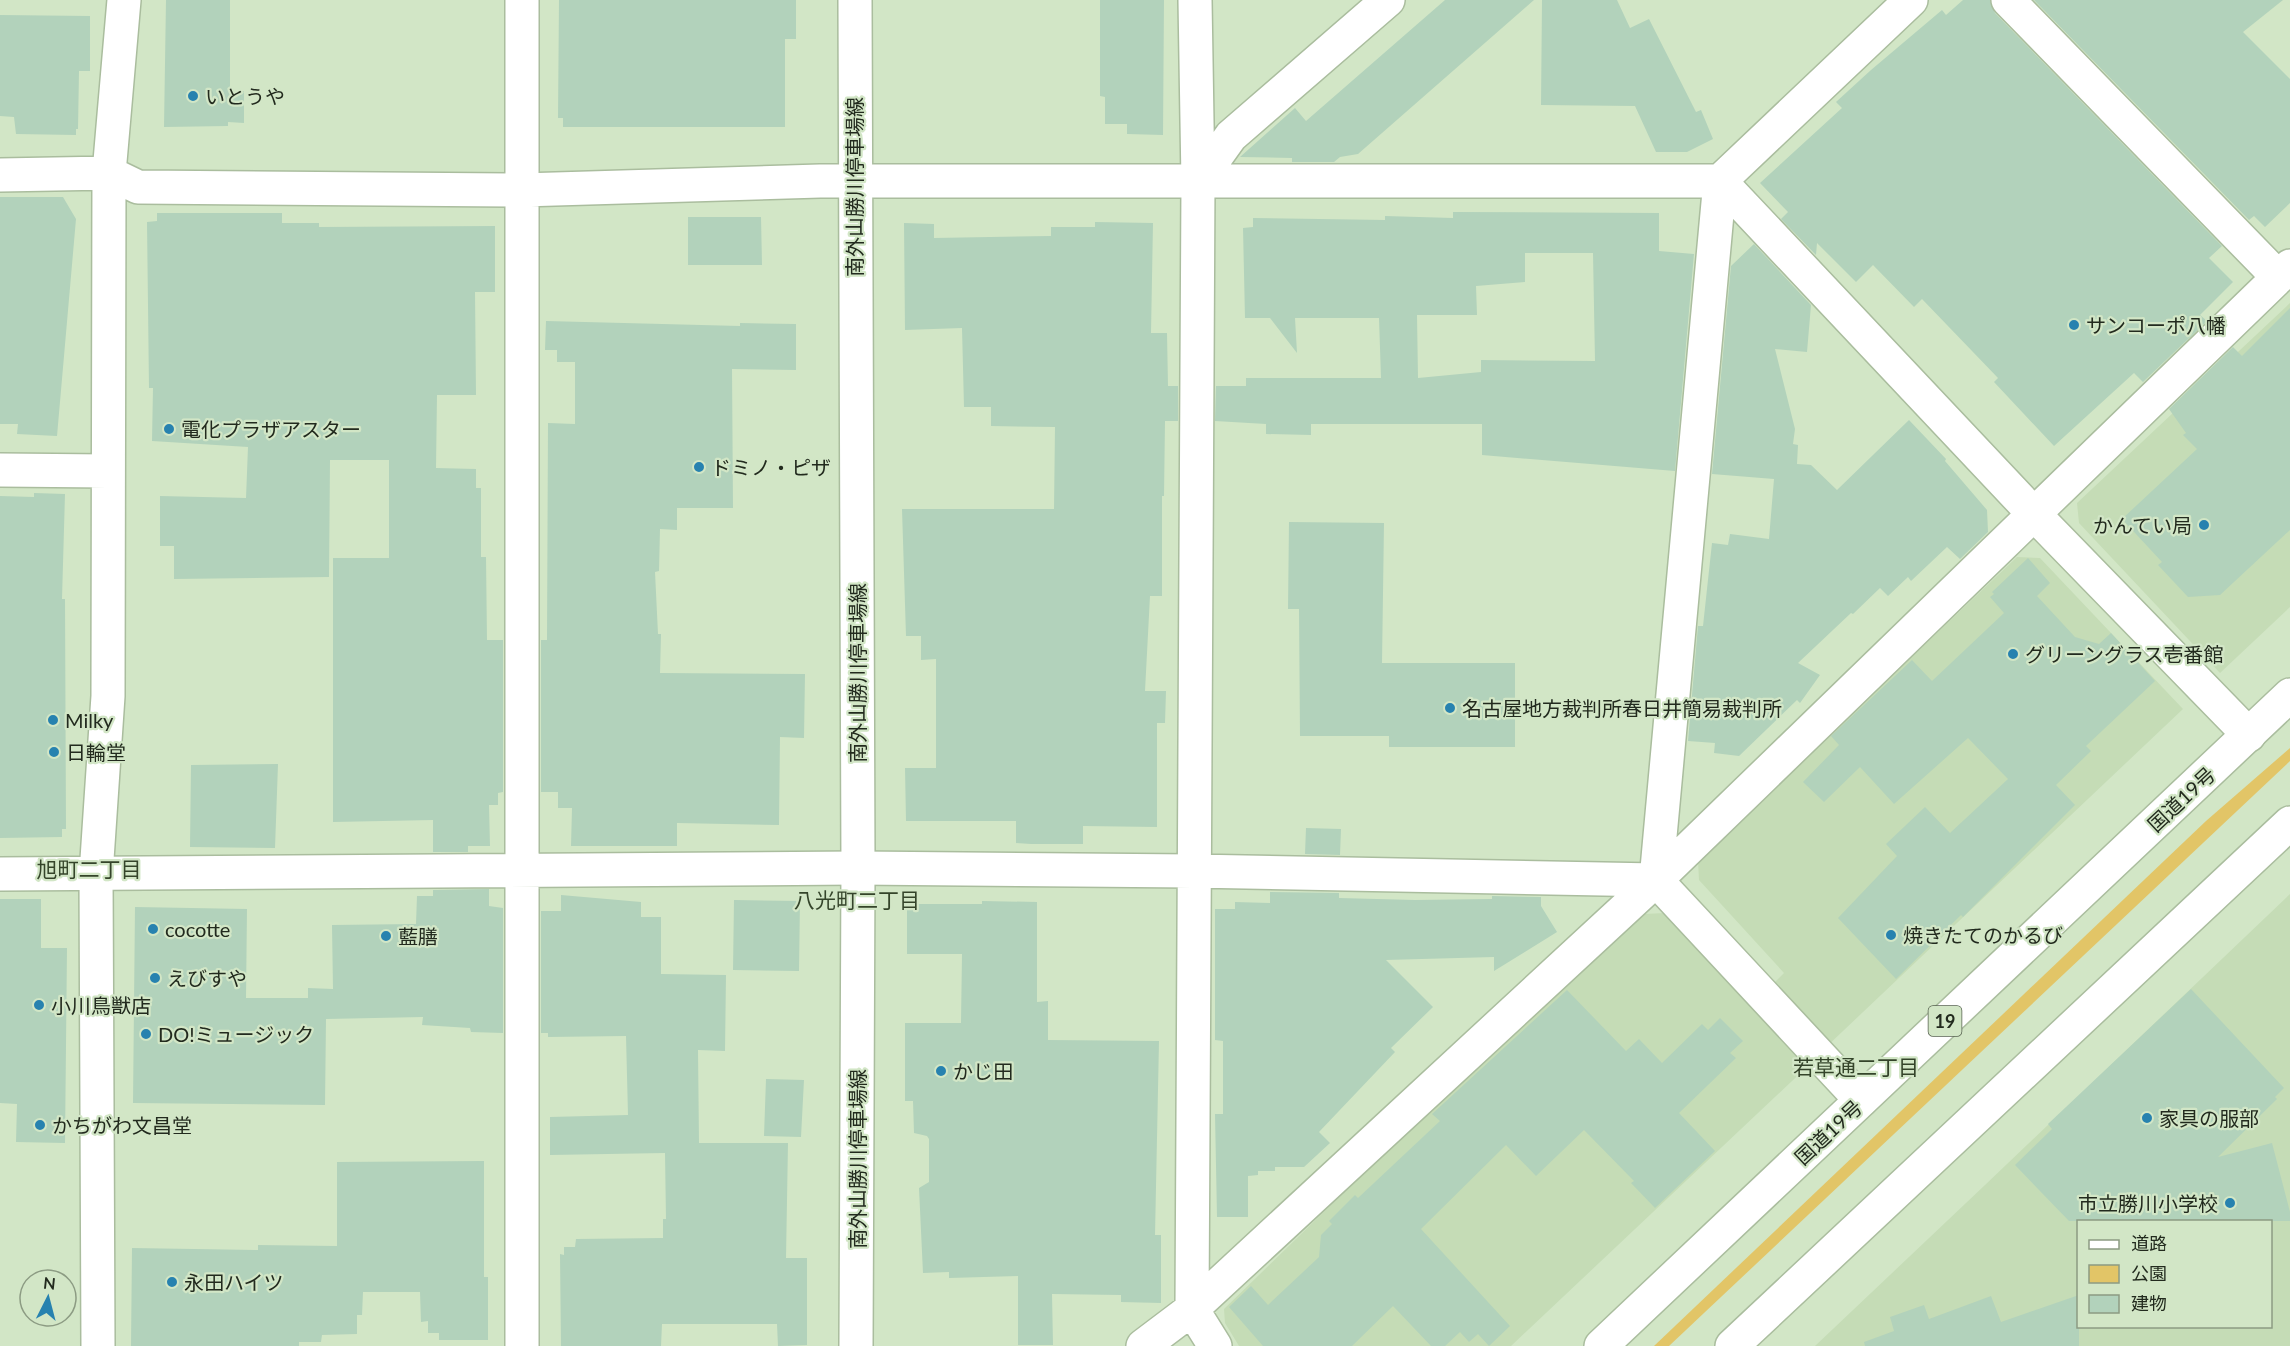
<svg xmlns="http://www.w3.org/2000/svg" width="2290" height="1346" font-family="Lato,'Noto Sans JP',sans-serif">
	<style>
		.built { fill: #c5dcb6; fill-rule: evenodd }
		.green { fill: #e2c567 }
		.building { fill: #b2d2bb; fill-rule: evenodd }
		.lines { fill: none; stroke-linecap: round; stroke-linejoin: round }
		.minor-casing { stroke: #aabd9e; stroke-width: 36 }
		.major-casing { stroke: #aabd9e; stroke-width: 36 }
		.highway-casing { stroke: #aabd9e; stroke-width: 36 }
		.minor { stroke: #fff; stroke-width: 33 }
		.major { stroke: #fff; stroke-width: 33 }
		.highway { stroke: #fff; stroke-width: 33 }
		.poi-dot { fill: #2782af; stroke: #d2e6c6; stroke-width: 2 }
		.labels { text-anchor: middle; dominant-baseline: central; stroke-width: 4.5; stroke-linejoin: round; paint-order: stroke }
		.shield { fill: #d2e6c6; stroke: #576250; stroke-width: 1.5 }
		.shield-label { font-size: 18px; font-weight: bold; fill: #222a1e }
		.poi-label { font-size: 20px; fill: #222a1e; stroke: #d2e6c6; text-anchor: start }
		.street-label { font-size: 20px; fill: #222a1e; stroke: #d2e6c6 }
		.neighbourhood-label { font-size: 21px; fill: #34442a; stroke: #d2e6c6 }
	</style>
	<rect width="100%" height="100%" fill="#d2e6c6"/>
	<path class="built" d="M 2290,303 L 2290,607 L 2220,673 L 2079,523 L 2077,503 Z
		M 2017,557 L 2040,558 L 2183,709 L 1824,1049 L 1768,989 L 1784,973 L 1699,880 L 1698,860 Z
		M 2290,894 L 2290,1346 L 1815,1346 L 1985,1185 ZM 2078,1222 L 2270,1222 L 2270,1326 L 2078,1326 Z
		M 1665,913 L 1810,1064 L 1511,1346 L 1239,1346 L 1225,1323 L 1224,1309 L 1435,1104 L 1644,914 Z"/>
	<path class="green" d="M 2290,748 L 2290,761 L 1669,1346 L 1654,1346 L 2206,821 Z"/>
	<path class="building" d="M 166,0 L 230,0 L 230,92 L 244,91 L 244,123 L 228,122 L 228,126 L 164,127 Z
		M 559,0 L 796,0 L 796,39 L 785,39 L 785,127 L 563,127 L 563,118 L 558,118 Z
		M 1100,0 L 1164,0 L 1163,135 L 1127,134 L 1127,124 L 1105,124 L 1105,97 L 1100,96 Z
		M 1445,0 L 1534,0 L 1358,154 L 1340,157 L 1334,162 L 1292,162 L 1292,158 L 1240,157 L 1295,108 L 1306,121 Z
		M 1542,0 L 1617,0 L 1630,28 L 1649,19 L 1696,112 L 1701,110 L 1713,139 L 1687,152 L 1656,152 L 1635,106 L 1541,105 Z
		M 1963,0 L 1990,0 L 1995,13 L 2222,246 L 2209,258 L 2233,282 L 2200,315 L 2207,321 L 2143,382 L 2134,373 L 2054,446 L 1994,382 L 1998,378 L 1922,299 L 1914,307 L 1873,265 L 1856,282 L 1817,243 L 1816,255 L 1781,219 L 1788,212 L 1760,183 L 1842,108 L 1836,102 L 1871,70 L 1942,10 L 1946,15 Z
		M 2034,0 L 2283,0 L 2243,32 L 2290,79 L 2290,203 L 2265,227 L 2254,216 L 2249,220 Z
		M 0,15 L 90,16 L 90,71 L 79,71 L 78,129 L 76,129 L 76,135 L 16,134 L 14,117 L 0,116 Z
		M 0,197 L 63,197 L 76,219 L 57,436 L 17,434 L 18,424 L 0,424 Z
		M 1453,212 L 1659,213 L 1659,251 L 1694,254 L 1675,471 L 1482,455 L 1482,424 L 1311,424 L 1311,435 L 1266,434 L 1266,424 L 1215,421 L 1216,386 L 1246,386 L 1246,378 L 1381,378 L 1379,318 L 1295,318 L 1297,353 L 1270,318 L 1245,318 L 1243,228 L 1253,227 L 1253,218 L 1385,220 L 1385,216 L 1453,218 ZM 1525,253 L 1593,253 L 1595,361 L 1481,360 L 1481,372 L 1418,378 L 1417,315 L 1477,315 L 1476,286 L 1525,282 Z
		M 157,213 L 282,213 L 282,223 L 319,223 L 319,227 L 495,226 L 495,292 L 475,292 L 476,395 L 437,395 L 436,468 L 476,469 L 476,488 L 481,488 L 481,557 L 486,557 L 487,640 L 503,640 L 503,792 L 498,793 L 498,805 L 489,805 L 490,846 L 468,846 L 468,852 L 433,852 L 433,820 L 333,822 L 333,558 L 389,558 L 389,460 L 330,460 L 329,577 L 174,579 L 174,546 L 160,546 L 160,496 L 246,498 L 248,447 L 152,441 L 153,388 L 149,388 L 147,222 L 157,221 Z
		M 688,217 L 761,217 L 762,265 L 688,265 Z
		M 1095,222 L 1153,223 L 1151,333 L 1167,333 L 1168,386 L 1178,386 L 1178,421 L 1165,421 L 1164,496 L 1162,496 L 1162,596 L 1150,596 L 1145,691 L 1166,691 L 1165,723 L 1157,723 L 1157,827 L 1083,826 L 1083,844 L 1031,844 L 1016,843 L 1016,821 L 906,821 L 905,768 L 936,768 L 936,659 L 921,660 L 921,636 L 906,636 L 902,509 L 1054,509 L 1055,427 L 991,426 L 991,407 L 964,407 L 962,328 L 905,330 L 904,223 L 934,224 L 934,238 L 1051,236 L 1051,227 L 1095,227 Z
		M 1754,244 L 1811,305 L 1807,352 L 1775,349 L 1795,429 L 1793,444 L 1798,445 L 1797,464 L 1811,465 L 1837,490 L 1909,420 L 1946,459 L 1945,461 L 1987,510 L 1988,532 L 1960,559 L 1947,547 L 1911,581 L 1908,577 L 1888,596 L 1880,588 L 1853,614 L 1851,613 L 1798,663 L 1820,675 L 1800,703 L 1797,700 L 1739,756 L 1714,753 L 1715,743 L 1688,741 L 1698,626 L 1703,626 L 1712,543 L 1728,545 L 1730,534 L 1769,539 L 1774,479 L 1712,474 L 1731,266 Z
		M 2290,308 L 2290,530 L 2220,595 L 2188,597 L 2158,565 L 2162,562 L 2122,519 L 2197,449 L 2183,435 L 2186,433 L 2169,409 L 2233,347 L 2242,356 Z
		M 546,321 L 740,326 L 740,323 L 796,324 L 796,370 L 732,369 L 733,508 L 677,508 L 677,530 L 660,529 L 659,571 L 655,572 L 658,634 L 661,634 L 660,673 L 805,674 L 804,738 L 780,737 L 779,825 L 677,823 L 677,846 L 571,846 L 572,808 L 558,808 L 558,792 L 541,792 L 541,640 L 547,640 L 548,423 L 575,424 L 575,362 L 557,362 L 557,350 L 545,350 Z
		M 34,493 L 65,494 L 62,599 L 65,599 L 66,829 L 62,829 L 62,837 L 0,838 L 0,496 L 34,497 Z
		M 1289,522 L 1384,523 L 1382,663 L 1515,663 L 1515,747 L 1389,747 L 1389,736 L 1300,736 L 1299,609 L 1288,609 Z
		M 2028,558 L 2050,583 L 2037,596 L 2075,637 L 2099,644 L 2111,633 L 2155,681 L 2086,746 L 2091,751 L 2056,785 L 2075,805 L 1963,917 L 1961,915 L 1896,979 L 1838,918 L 1897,856 L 1886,844 L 1925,807 L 1950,833 L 2008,779 L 1968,738 L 1894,804 L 1860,767 L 1824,802 L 1803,782 L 1839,745 L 1831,736 L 1912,660 L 1932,681 L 2004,613 L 1990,597 L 1994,594 L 1992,592 Z
		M 278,764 L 275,848 L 190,847 L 191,765 Z
		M 1306,828 L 1341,829 L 1340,855 L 1305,854 Z
		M 489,889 L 489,906 L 503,908 L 503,1033 L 471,1032 L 470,1028 L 422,1025 L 423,1017 L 326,1019 L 325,1105 L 133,1103 L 135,907 L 247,909 L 246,998 L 308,998 L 308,988 L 333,989 L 332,925 L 416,924 L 417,896 L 433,896 L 433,890 Z
		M 1270,892 L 1339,893 L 1339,898 L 1415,900 L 1492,899 L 1492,896 L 1541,897 L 1541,906 L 1557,932 L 1494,971 L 1494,957 L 1386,960 L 1433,1007 L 1391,1048 L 1395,1052 L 1319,1132 L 1330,1143 L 1304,1167 L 1275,1167 L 1275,1171 L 1258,1171 L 1258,1175 L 1248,1176 L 1248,1217 L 1217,1217 L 1215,1114 L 1223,1114 L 1223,1041 L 1215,1040 L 1215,909 L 1235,909 L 1235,902 L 1270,903 Z
		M 561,895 L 641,902 L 641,917 L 661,917 L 661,974 L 726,975 L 725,1051 L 698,1050 L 699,1143 L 788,1143 L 786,1258 L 807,1258 L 807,1345 L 778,1346 L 777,1324 L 662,1324 L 661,1346 L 561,1346 L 560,1254 L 564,1255 L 564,1247 L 575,1247 L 576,1239 L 663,1238 L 663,1219 L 666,1219 L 665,1153 L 550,1155 L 550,1117 L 628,1115 L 626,1036 L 548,1037 L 548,1033 L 541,1033 L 541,911 L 561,911 Z
		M 0,899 L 41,899 L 41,948 L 67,948 L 65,1143 L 16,1142 L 17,1104 L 0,1103 Z
		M 734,900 L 800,901 L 799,971 L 733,970 Z
		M 982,901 L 1037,902 L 1037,1002 L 1048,1001 L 1048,1040 L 1159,1041 L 1155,1235 L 1161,1235 L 1161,1303 L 1121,1302 L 1121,1295 L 1052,1294 L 1053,1345 L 1018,1345 L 1018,1276 L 949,1278 L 949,1272 L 923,1273 L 919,1188 L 929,1182 L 929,1139 L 927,1136 L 914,1133 L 913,1101 L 905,1101 L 905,1023 L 961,1023 L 962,954 L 907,954 L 907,904 L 982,904 Z
		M 2191,989 L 2284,1088 L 2275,1097 L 2277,1099 L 2218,1157 L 2272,1143 L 2290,1212 L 2290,1221 L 2069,1221 L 2015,1165 L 2052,1129 L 2048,1124 Z
		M 1567,990 L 1626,1051 L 1639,1039 L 1662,1063 L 1702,1024 L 1708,1030 L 1720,1018 L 1743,1041 L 1730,1053 L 1736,1058 L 1679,1113 L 1715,1151 L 1655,1208 L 1631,1183 L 1634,1181 L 1584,1130 L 1536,1176 L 1506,1145 L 1421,1229 L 1510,1326 L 1489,1346 L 1478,1334 L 1469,1342 L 1460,1332 L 1445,1346 L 1431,1346 L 1393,1306 L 1352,1346 L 1263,1346 L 1229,1307 L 1251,1286 L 1268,1305 L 1319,1257 L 1321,1235 L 1332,1224 L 1329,1221 L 1355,1195 L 1358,1198 L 1440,1121 L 1432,1114 Z
		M 766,1079 L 804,1080 L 801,1137 L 764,1136 Z
		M 484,1161 L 484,1277 L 488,1277 L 488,1340 L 439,1340 L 439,1333 L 428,1333 L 428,1321 L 421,1322 L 420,1292 L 363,1292 L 362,1315 L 357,1315 L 357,1334 L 322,1335 L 321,1342 L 299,1342 L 299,1346 L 131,1346 L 132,1248 L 258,1250 L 258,1245 L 337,1246 L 337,1162 Z
		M 2079,1295 L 2079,1346 L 1865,1346 L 1864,1342 L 1894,1331 L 1890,1317 L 1924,1305 L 1929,1319 L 1991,1296 L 2001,1322 Z"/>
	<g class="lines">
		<defs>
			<path id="minor" d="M 1195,0 L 1198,182 L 1192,1309 L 1215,1346
				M 2008,0 L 2278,277
				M 0,175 L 109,173 L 138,187 L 522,190 L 820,181 L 1720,181 L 1911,0
				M 1720,181 L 2033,513 L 2249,735
				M 1198,182 L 1231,136 L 1388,0
				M 0,470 L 108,471
				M 0,874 L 858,868 L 1193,871 L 1656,880 L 2290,266
				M 1656,880 L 1861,1100
				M 98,1346 L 96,874 L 108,696 L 109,173 L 124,0
				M 522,1346 L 522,0
				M 1143,1346 L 1192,1309 L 1656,880 L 1720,181"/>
			<path id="major" d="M 855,0 L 858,868 L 856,1346"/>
			<path id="highway" d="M 1601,1346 L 2290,695
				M 1732,1346 L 2290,823"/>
		</defs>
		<use href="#minor" class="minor-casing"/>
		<use href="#major" class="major-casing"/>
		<use href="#highway" class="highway-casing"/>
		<use href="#minor" class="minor"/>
		<use href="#major" class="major"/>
		<use href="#highway" class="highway"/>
	</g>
	<g class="poi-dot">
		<circle cx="193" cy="96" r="6"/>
		<circle cx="2074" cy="325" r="6"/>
		<circle cx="169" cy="429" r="6"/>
		<circle cx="699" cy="467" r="6"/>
		<circle cx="2204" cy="525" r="6"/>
		<circle cx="2013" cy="654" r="6"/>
		<circle cx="1450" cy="708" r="6"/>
		<circle cx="53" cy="720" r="6"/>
		<circle cx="54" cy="752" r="6"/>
		<circle cx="153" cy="929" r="6"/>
		<circle cx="1891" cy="935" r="6"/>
		<circle cx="386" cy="936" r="6"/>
		<circle cx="155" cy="978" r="6"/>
		<circle cx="39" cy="1005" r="6"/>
		<circle cx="146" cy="1034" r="6"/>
		<circle cx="941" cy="1071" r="6"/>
		<circle cx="2147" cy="1118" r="6"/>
		<circle cx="40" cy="1125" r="6"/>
		<circle cx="2230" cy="1203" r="6"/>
		<circle cx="172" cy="1282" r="6"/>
	</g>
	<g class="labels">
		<rect class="shield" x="1928.5" y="1006" width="33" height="30" rx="4.5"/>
		<g class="shield-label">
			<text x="1945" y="1021">19</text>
		</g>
		<g class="poi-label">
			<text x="205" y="96">いとうや</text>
			<text x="2086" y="325">サンコーポ八幡</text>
			<text x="181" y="429">電化プラザアスター</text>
			<text x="711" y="467">ドミノ・ピザ</text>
			<text x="2192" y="525" text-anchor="end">かんてい局</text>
			<text x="2025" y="654">グリーングラス壱番館</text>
			<text x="1462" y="708">名古屋地方裁判所春日井簡易裁判所</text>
			<text x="65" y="720">Milky</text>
			<text x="66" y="752">日輪堂</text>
			<text x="165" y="929">cocotte</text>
			<text x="1903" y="935">焼きたてのかるび</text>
			<text x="398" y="936">藍膳</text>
			<text x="167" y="978">えびすや</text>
			<text x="51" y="1005">小川鳥獣店</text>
			<text x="158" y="1034">DO!ミュージック</text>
			<text x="953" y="1071">かじ田</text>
			<text x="2159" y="1118">家具の服部</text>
			<text x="52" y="1125">かちがわ文昌堂</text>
			<text x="2218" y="1203" text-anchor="end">市立勝川小学校</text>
			<text x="184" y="1282">永田ハイツ</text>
		</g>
		<g class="street-label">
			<text transform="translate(854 187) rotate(-90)">南外山勝川停車場線</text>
			<text transform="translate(857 673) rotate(-90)">南外山勝川停車場線</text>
			<text transform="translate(2181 799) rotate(-43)">国道19号</text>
			<text transform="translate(1828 1132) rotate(-43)">国道19号</text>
			<text transform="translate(857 1159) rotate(-90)">南外山勝川停車場線</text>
		</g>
		<g class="neighbourhood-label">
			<text x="89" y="868">旭町二丁目</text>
			<text x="857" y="899">八光町二丁目</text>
			<text x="1856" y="1066">若草通二丁目</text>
		</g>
	</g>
	<rect x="2077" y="1220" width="195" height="108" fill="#d2e6c6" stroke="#8c9b83" stroke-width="1.5"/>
	<rect x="2089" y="1240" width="30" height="9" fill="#ffffff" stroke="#8c9b83" stroke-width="1.5"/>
	<text x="2131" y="1250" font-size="18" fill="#222a1e">道路</text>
	<rect x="2089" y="1265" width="30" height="18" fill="#e2c567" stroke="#8c9b83" stroke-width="1.5"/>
	<text x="2131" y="1280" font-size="18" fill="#222a1e">公園</text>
	<rect x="2089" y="1295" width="30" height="18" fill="#b2d2bb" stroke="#8c9b83" stroke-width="1.5"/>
	<text x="2131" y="1310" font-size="18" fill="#222a1e">建物</text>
	<g transform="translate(48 1298) rotate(6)"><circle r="28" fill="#d2e6c6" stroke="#8c9b83" stroke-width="1.5"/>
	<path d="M0-4.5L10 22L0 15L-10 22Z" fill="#2782af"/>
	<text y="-9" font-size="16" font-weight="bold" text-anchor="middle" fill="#222a1e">N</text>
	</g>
</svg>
